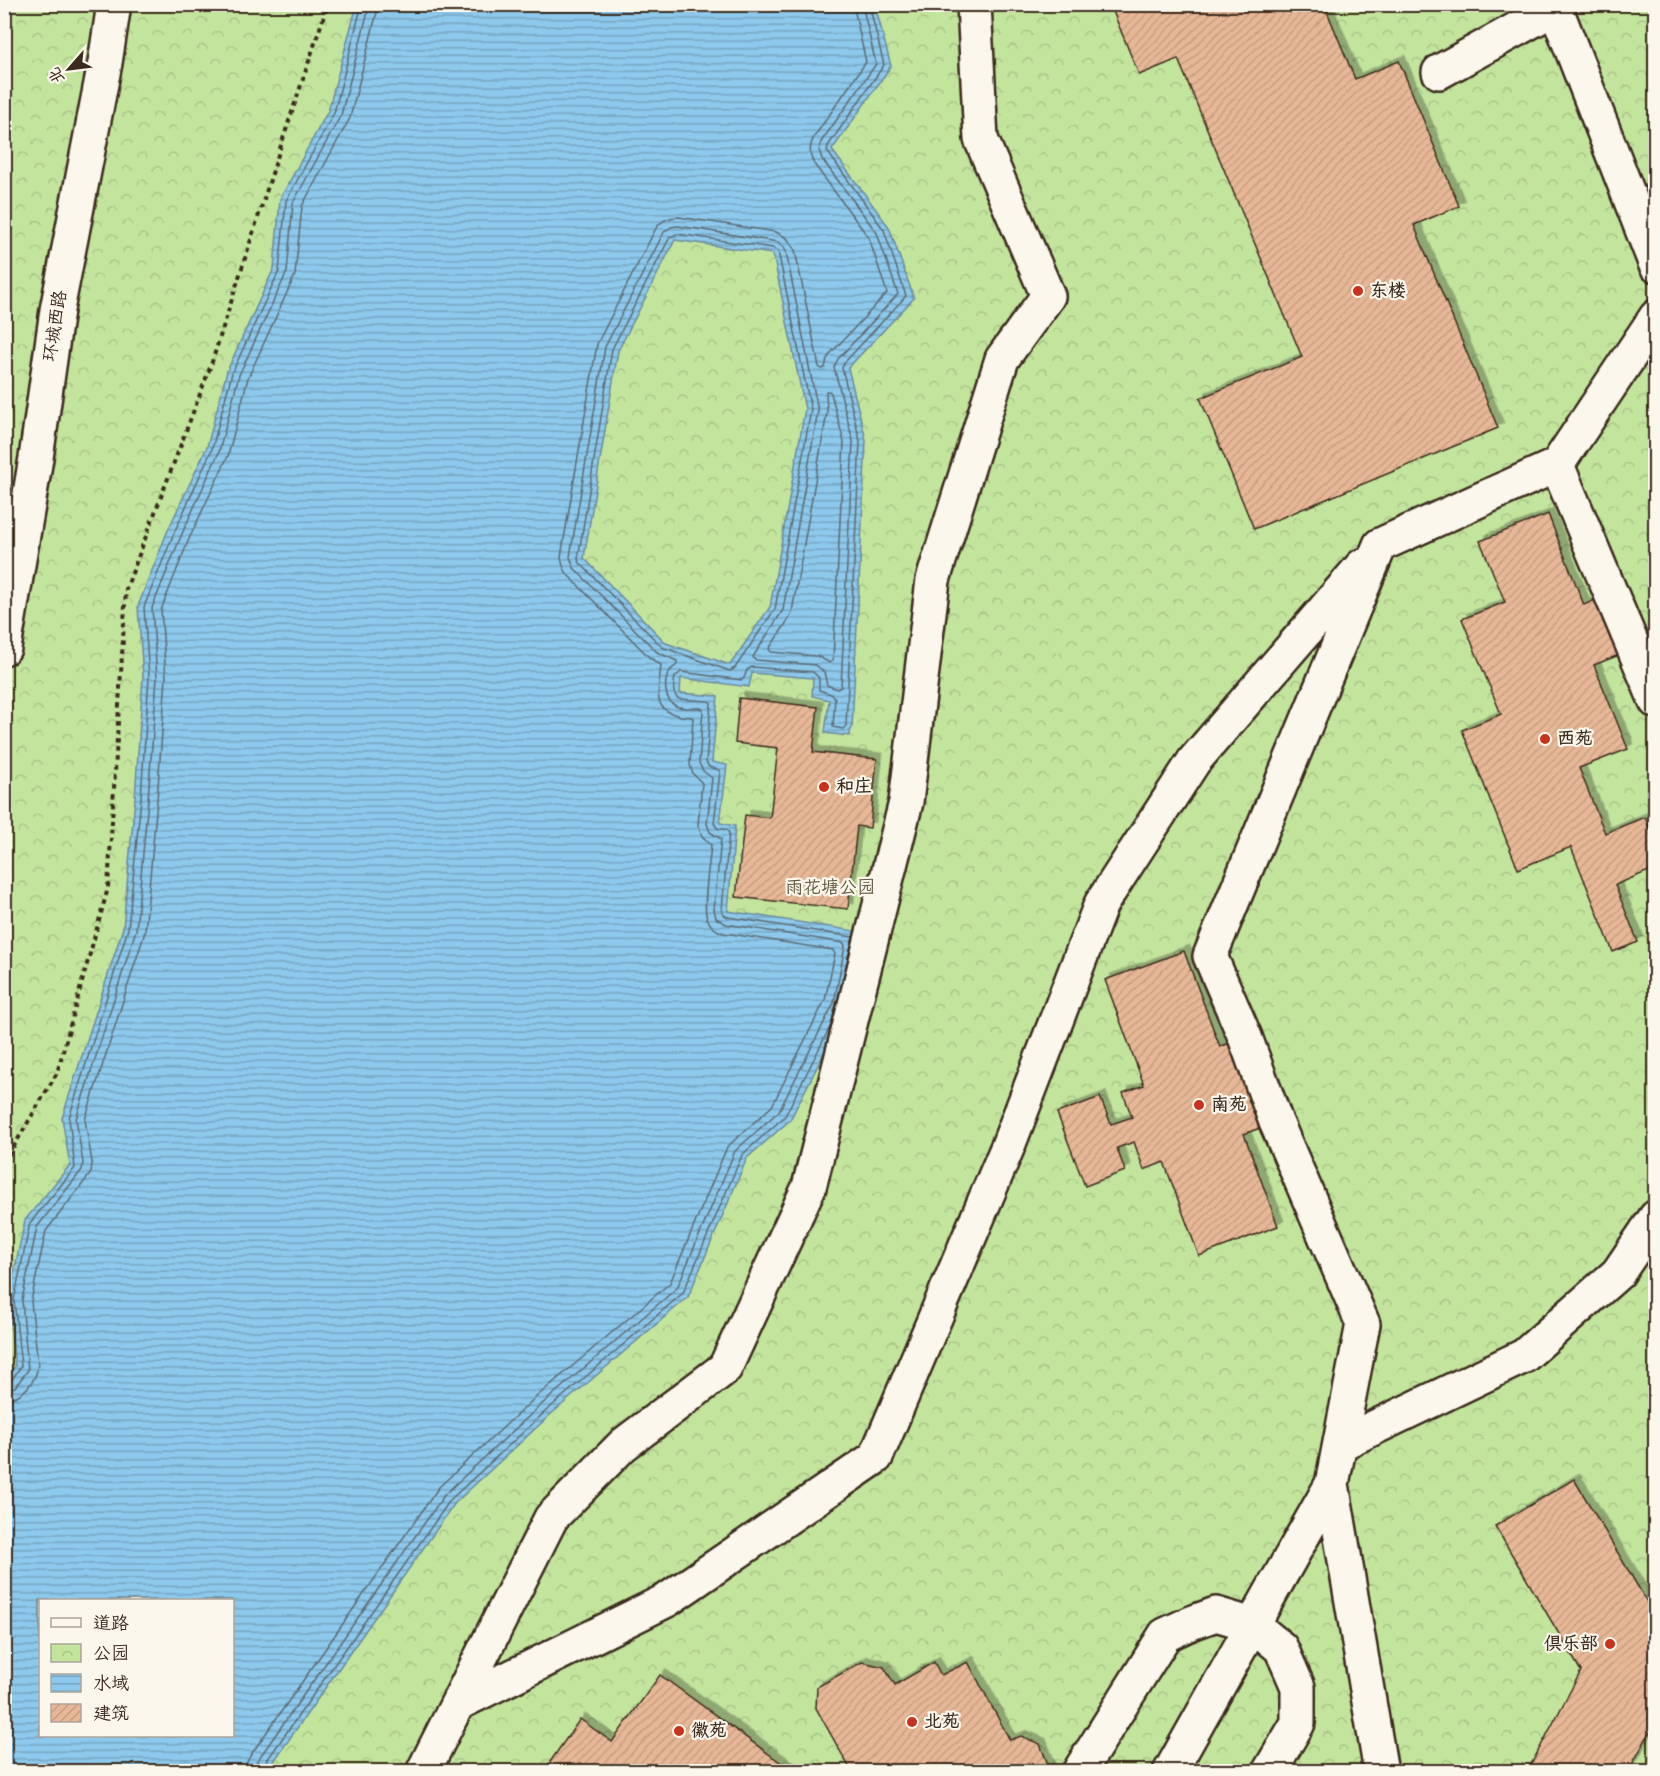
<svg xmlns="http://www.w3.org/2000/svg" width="1660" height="1776" font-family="Kalam,'LXGW WenKai TC',sans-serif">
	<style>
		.park { fill: url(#park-crowns); stroke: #7f875e; stroke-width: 1.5; fill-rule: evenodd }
		.water { fill: url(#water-rules); stroke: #6c899a; stroke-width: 1.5; fill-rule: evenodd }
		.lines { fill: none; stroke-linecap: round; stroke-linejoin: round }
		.shore { stroke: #5c6a71; stroke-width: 1.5 }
		.building { fill: url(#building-hatch); stroke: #3b2a1e; stroke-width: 1.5; filter: url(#shadow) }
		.minor-casing { stroke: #3b2a1e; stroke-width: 38 }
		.path { stroke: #3b2a1e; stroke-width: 4; stroke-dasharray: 4.5 4.5; stroke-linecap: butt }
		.minor { stroke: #fbf7ec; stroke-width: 33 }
		.poi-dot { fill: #c8321e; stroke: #fbf7ec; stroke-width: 2 }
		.labels { text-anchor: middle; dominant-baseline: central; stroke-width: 4.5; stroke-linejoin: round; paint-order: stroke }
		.poi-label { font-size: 18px; font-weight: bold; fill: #3b2a1e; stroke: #fbf7ec; text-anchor: start }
		.street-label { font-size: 18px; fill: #3b2a1e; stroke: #fbf7ec }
		.park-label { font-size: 18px; fill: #5d583e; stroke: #fbf7ec }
	</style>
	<defs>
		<pattern id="park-crowns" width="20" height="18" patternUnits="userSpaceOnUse" patternTransform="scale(1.5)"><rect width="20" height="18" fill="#c3e49d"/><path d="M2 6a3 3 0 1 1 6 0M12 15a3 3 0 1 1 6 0" fill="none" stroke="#a8c487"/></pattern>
		<pattern id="water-rules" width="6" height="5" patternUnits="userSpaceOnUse" patternTransform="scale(1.5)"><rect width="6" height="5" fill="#8dc9ed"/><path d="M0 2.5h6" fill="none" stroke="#74a3bf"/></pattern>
		<pattern id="building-hatch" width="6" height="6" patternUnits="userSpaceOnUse" patternTransform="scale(1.5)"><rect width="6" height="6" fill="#e7b897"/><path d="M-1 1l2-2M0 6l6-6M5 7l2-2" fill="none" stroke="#c79e82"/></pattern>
		<filter id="shadow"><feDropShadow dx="5.5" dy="-5.5" stdDeviation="0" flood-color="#0004"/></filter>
	</defs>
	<rect width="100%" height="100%" fill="#f7eadb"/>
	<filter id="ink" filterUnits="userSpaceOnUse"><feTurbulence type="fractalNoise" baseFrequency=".0167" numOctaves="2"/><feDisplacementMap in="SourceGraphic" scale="12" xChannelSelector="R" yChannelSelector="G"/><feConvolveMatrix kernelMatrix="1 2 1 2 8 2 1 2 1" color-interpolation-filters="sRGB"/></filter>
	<g filter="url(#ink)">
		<path class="park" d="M 5,5 L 1655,5 L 1655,1771 L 5,1772 ZM 40,1600 L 232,1600 L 232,1736 L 40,1736 Z"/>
		<path class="water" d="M 357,5 L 875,5 L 891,66 L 832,150 L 889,227 L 914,298 L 848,368 L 866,440 L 852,727 L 849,736 L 825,733 L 829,700 L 812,696 L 813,678 L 752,673 L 749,687 L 681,678 L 680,693 L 718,696 L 712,762 L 727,765 L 720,823 L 735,826 L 728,911 L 862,932 L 847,1008 L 790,1120 L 747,1158 L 688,1297 L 550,1415 L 455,1503 L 267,1771 L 5,1771 L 4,1380 L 15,1366 L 8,1300 L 25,1220 L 70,1165 L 62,1118 L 123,928 L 135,798 L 143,677 L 138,606 L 168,530 L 207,447 L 227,371 L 274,268 L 280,199 L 328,111 ZM 675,240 L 773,254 L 805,409 L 770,607 L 730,665 L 666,643 L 584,558 L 618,351 ZM 40,1600 L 232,1600 L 232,1736 L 40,1736 Z"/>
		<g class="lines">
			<path class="shore" d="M 677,234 L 773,248 L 778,251 L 811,410 L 775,609 L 735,668 L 730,671 L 662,647 L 580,563 L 578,559 L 612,349 L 670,237 Z
				M 826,391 L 829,391 L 831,393 L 844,442 L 833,660 L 830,663 L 817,656 L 771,652 L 769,649 L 789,619 L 792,612 L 827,413 Z
				M 853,937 L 728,917 L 723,914 L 722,909 L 729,833 L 727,830 L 717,828 L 714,823 L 720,772 L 719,770 L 709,767 L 706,762 L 711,703 L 709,701 L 679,699 C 671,694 674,684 675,677 L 681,672 L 742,680 L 744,678 L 747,670 L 752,667 L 813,672 L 819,678 L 819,690 L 831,694 L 835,698 L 833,727 L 843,729 L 846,726 L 860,441 L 842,368 L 844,363 L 906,296 L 884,230 L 827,151 L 828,146 L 884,65 L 869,4
				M 4,1383 L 11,1381 L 21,1366 L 14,1300 L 30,1223 L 75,1168 L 69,1118 L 128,929 L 141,798 L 149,677 L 144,607 L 174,533 L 212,449 L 232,373 L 279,271 L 286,201 L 334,113 L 362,4
				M 4,1390 L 15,1387 L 28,1370 L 22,1300 L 37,1227 L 82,1170 L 83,1163 L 76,1119 L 136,930 L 148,799 L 157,678 L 152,608 L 181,536 L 219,452 L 239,375 L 287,272 L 293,203 L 341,115 L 370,4
				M 4,1399 C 22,1399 37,1381 38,1364 L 31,1301 L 46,1231 L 91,1173 L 92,1162 L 85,1120 L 145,932 L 157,800 L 166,678 L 161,610 L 189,539 L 228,456 L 248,378 L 295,275 L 302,206 L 350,118 L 379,4
				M 246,1772 L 246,1764 L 250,1756 L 439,1487 L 535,1398 L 670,1283 L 727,1147 L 772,1106 L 825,1000 L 835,954 L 833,950 L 724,933 C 716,931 710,926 707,918 C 702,906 710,860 711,845 L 702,836 L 698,825 L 702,783 L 693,774 L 690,765 L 693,718 L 691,717 C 650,714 658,696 661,665 L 650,658 L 567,574 L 563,566 L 561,557 L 597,344 L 655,230 C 660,221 668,217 679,217 L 776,232 L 787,238 L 795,250 L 819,367 L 822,369 L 825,368 L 827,359 L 831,353 L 887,293 L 869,238 L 814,164 C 809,155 809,146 814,137 L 866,62 L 853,4
				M 255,1772 L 257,1761 L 445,1494 L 541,1405 L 677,1288 L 735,1151 L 779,1111 L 834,1003 L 845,946 L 844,943 L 726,924 L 716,918 L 714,909 L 721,839 L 710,832 L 707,824 L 712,778 L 703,771 L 699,763 L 703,710 L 701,708 C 693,708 683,709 676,706 C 664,701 663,681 670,671 C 672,668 674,667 677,665 L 677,661 L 657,652 L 574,568 L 570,557 L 605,347 L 664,232 L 671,227 L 678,226 L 778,242 L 784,247 L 786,252 L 818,411 L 783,610 L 753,657 L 755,660 L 816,665 L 824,672 L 827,685 L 837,689 L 841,687 L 853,441 L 834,367 L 838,359 L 898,294 L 877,233 L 822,159 L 819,150 L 821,142 L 876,64 L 862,4
				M 262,1772 L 263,1766 L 451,1499 L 546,1411 L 683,1293 L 742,1155 L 785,1116 L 831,1025"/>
		</g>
		<path class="building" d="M 1110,4 L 1324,4 L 1355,79 L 1399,61 L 1459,206 L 1414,225 L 1498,428 L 1254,529 L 1200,398 L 1302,357 L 1178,59 L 1139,75 Z
			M 1548,514 L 1584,605 L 1597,599 L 1619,655 L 1594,665 L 1628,749 L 1579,768 L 1605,833 L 1645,817 L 1656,844 L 1656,868 L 1615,885 L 1638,942 L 1613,952 L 1571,847 L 1518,869 L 1462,730 L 1501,714 L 1462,619 L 1505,602 L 1480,541 Z
			M 739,698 L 818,707 L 813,752 L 877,759 L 870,828 L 857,826 L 848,909 L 736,897 L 745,815 L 770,818 L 778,748 L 735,743 Z
			M 1184,951 L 1220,1047 L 1245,1037 L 1276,1122 L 1244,1134 L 1278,1226 L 1199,1256 L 1164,1162 L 1144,1170 L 1134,1142 L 1117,1148 L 1125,1171 L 1085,1186 L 1057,1113 L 1100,1097 L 1111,1124 L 1132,1117 L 1123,1093 L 1144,1085 L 1105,980 Z
			M 1574,1479 L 1656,1617 L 1656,1721 L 1628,1772 L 1527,1772 L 1581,1671 L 1495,1526 Z
			M 862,1662 L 884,1667 L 895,1685 L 934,1662 L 941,1675 L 968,1662 L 1010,1740 L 1021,1736 L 1040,1744 L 1051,1772 L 852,1772 L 816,1708 L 817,1687 Z
			M 660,1675 L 791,1770 L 790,1772 L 543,1772 L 580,1719 L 612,1742 Z"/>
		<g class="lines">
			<defs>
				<path id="minor" d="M 1554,4 L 1656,265
					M 1439,72 L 1555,8 L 1557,4
					M 1557,465 L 1656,701
					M 4,648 L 36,458 L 57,310 L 105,63 L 114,4
					M 1340,1444 L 1524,1356 L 1618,1273 L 1656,1217
					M 459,1703 L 667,1600 L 876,1457 L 1008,1146 L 1101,904 L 1194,761 L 1362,566
					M 423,1772 L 551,1518 L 623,1445 L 725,1368 L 809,1187 L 906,802 L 933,580 L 1002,359 L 1048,296 L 981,139 L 974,4
					M 1079,1772 L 1165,1635 L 1191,1623 L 1216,1614 L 1253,1625 L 1281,1648 L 1298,1687 L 1298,1723 L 1269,1772
					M 1170,1772 L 1332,1484
					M 1381,1772 L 1332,1484 L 1363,1324 L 1276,1122 L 1245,1037 L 1210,956 L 1380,545 L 1557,465 L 1656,317"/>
			</defs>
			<use href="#minor" class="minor-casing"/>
			<path class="path" d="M 4,1163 L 57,1073 L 108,888 L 126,589 L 211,365 L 284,136 L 328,4"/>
			<use href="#minor" class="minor"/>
		</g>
	</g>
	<g class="poi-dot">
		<circle cx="1358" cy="291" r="6"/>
		<circle cx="1545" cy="739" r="6"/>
		<circle cx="824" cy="787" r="6"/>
		<circle cx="1199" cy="1105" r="6"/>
		<circle cx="1610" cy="1644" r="6"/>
		<circle cx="912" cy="1722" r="6"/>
		<circle cx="679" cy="1731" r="6"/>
	</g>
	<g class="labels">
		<g class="poi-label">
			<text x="1370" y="291">东楼</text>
			<text x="1557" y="739">西苑</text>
			<text x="836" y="787">和庄</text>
			<text x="1211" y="1105">南苑</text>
			<text x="1598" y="1644" text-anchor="end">俱乐部</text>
			<text x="924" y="1722">北苑</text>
			<text x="691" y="1731">徽苑</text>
		</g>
		<g class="street-label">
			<text transform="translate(56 326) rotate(-81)">环城西路</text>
		</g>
		<g class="park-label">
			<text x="830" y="888">雨花塘公园</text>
		</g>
	</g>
	<rect width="1660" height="1776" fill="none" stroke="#fbf7ec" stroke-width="24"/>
	<rect x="12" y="12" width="1636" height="1752" fill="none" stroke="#3b2a1e" stroke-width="2" filter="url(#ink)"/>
	<rect x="39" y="1599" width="195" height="138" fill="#fbf7ec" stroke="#aea59a" stroke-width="1.5"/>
	<rect x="51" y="1618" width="30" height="9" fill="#fbf7ec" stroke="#aea59a" stroke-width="1.5"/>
	<text x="93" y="1629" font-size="18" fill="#3b2a1e">道路</text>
	<rect x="51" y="1644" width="30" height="18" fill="url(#park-crowns)" stroke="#aea59a" stroke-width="1.5"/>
	<text x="93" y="1659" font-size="18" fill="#3b2a1e">公园</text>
	<rect x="51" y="1674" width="30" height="18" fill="url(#water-rules)" stroke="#aea59a" stroke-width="1.5"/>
	<text x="93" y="1689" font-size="18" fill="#3b2a1e">水域</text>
	<rect x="51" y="1704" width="30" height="18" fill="url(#building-hatch)" stroke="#aea59a" stroke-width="1.5"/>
	<text x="93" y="1719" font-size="18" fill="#3b2a1e">建筑</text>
	<g transform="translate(69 69) rotate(242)" stroke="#fbf7ec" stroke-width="4.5" paint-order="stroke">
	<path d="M0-4.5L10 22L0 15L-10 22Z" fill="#3b2a1e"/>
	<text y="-9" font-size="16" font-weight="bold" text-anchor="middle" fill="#3b2a1e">北</text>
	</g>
</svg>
